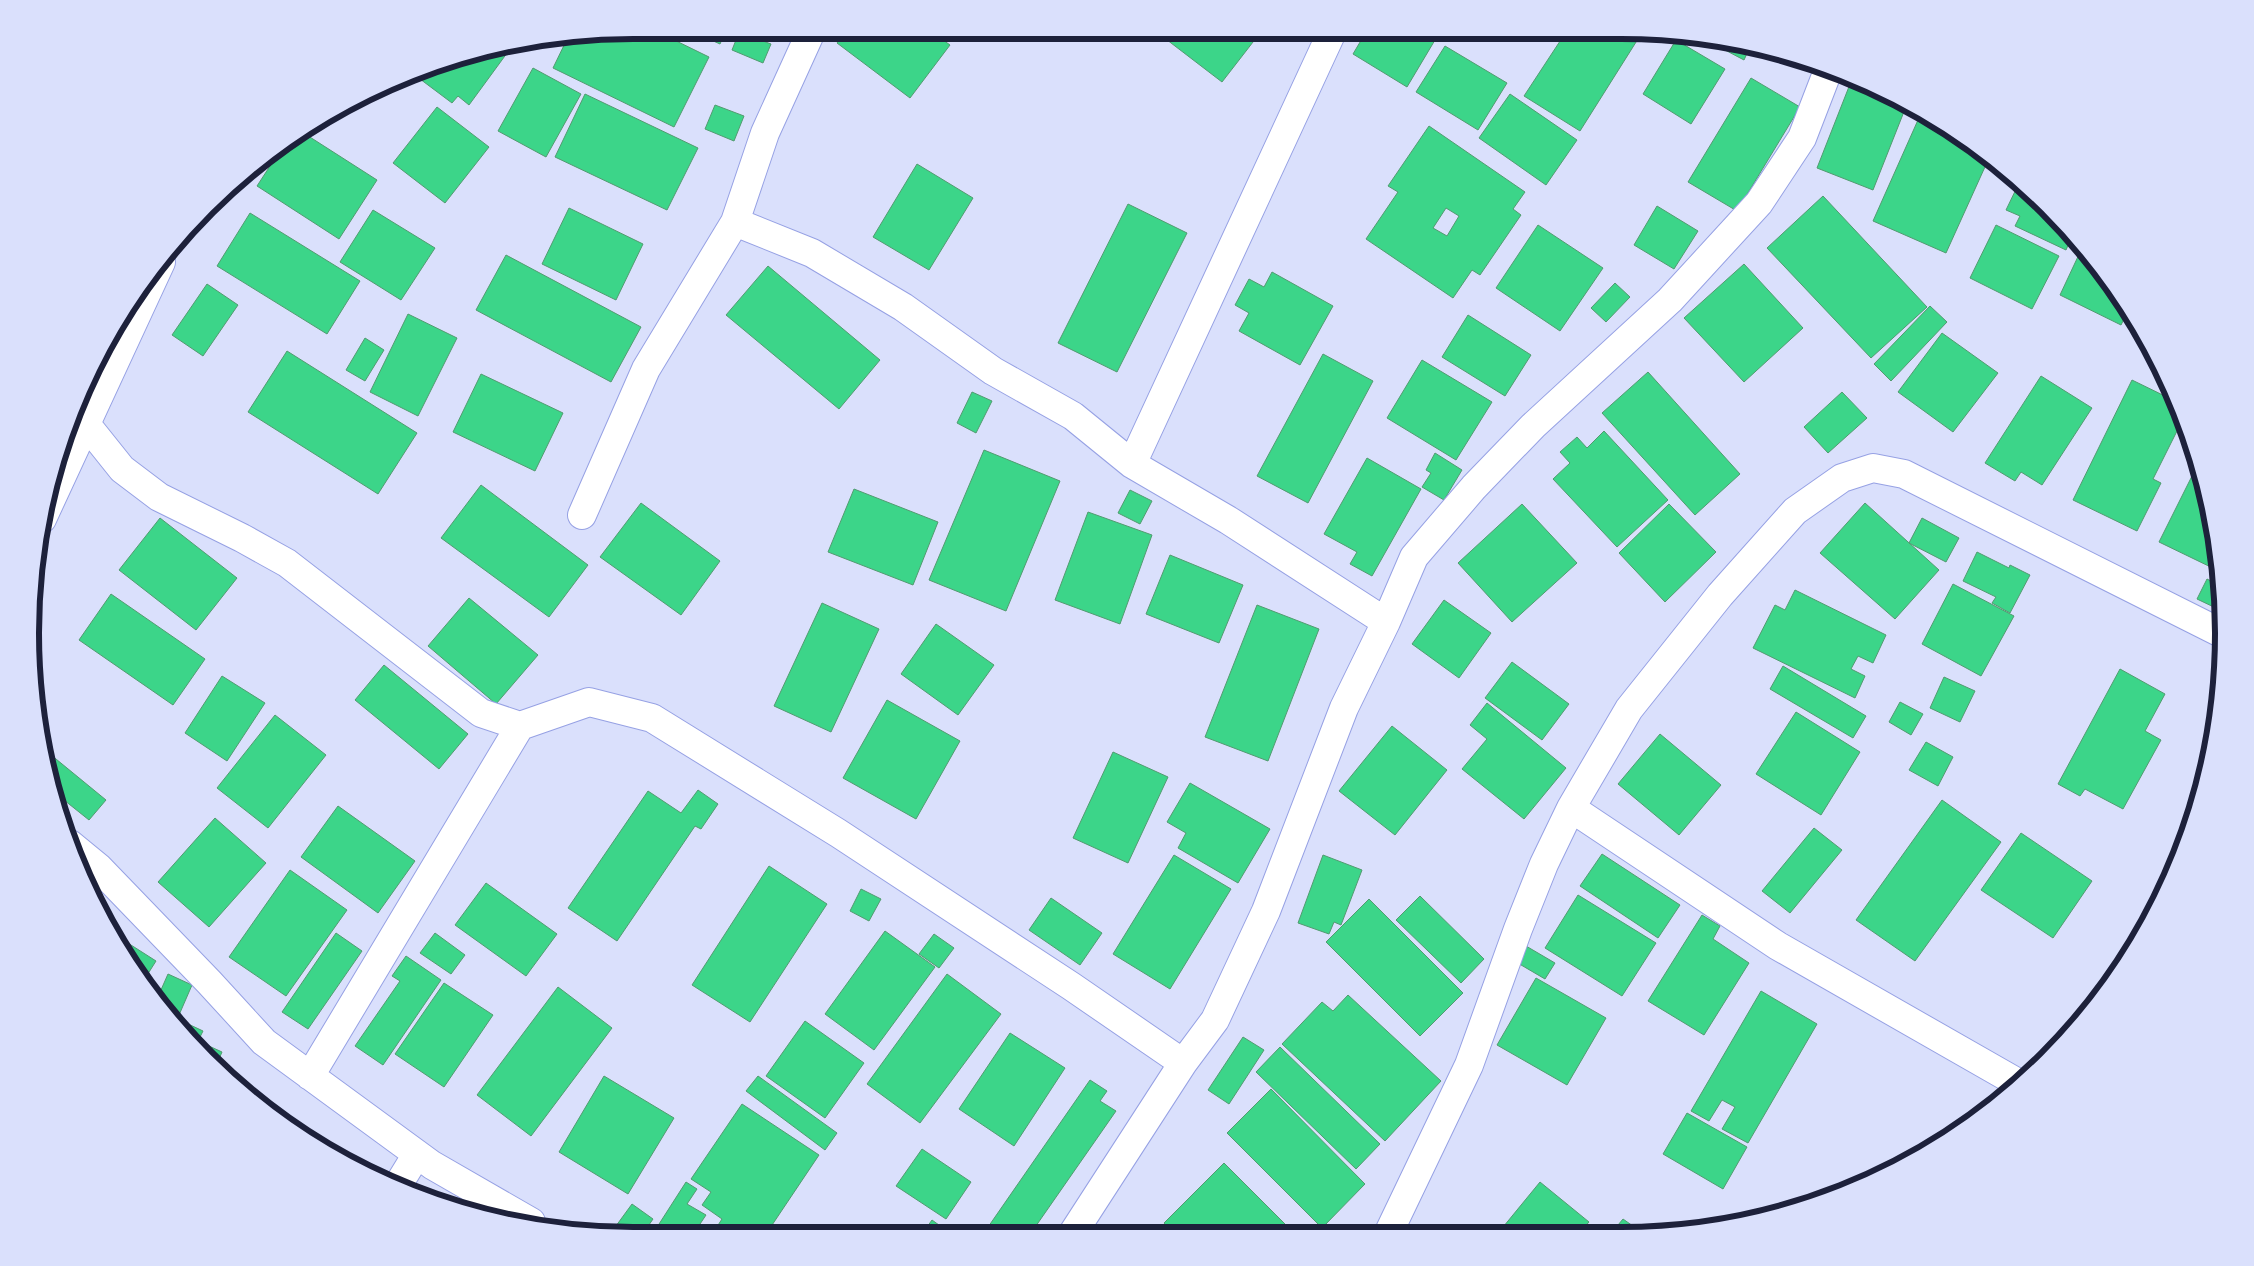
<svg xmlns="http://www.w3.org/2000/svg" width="2254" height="1266" font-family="Raleway,sans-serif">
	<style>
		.building { fill: #3cd589; stroke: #529b70; fill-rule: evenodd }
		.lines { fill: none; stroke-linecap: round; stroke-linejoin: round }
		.street-casing { stroke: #96a1e4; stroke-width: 30 }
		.street { stroke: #fff; stroke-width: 28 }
		.rim { fill: none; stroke: #1d213b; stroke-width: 6 }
	</style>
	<rect width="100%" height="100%" fill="#dae0fc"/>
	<path class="building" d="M 1643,31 L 1580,131 L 1524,96 L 1566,32 Z
		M 1366,32 L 1423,32 L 1435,40 L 1407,87 L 1353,54 Z
		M 1158,33 L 1260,33 L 1222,82 Z
		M 844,34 L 935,34 L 950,45 L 910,98 L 837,43 Z
		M 569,35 L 664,35 L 709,57 L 674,127 L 553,68 Z
		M 700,35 L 724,35 L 720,44 Z
		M 738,35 L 747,35 L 771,44 L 763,63 L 732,50 Z
		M 1676,40 L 1725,69 L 1691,124 L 1643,94 Z
		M 1706,40 L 1749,49 L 1744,60 Z
		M 506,46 L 510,49 L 469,105 L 458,96 L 452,103 L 412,73 L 439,62 Z
		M 1445,46 L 1507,83 L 1478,130 L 1416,92 Z
		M 533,68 L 581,94 L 546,157 L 498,131 Z
		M 1751,78 L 1800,107 L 1737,211 L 1688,182 Z
		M 1852,79 L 1907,104 L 1873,190 L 1817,168 Z
		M 585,94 L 698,148 L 667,210 L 555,157 Z
		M 1510,94 L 1577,140 L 1546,185 L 1479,138 Z
		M 715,105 L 744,116 L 734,141 L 705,129 Z
		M 437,107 L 489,147 L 445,203 L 393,163 Z
		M 1922,111 L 1989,158 L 1946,253 L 1873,221 Z
		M 1429,126 L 1525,192 L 1513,209 L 1521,215 L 1480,275 L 1472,270 L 1453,298 L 1366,239 L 1398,192 L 1388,186 ZM 1446,208 L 1459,216 L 1447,236 L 1433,228 Z
		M 302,132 L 377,180 L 339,239 L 257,186 L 285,143 Z
		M 917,164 L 973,198 L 929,270 L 873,237 Z
		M 2020,181 L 2072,236 L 2066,250 L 2015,226 L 2020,216 L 2006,210 Z
		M 1823,196 L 1927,307 L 1871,358 L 1767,248 Z
		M 1128,204 L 1187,233 L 1117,372 L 1058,343 Z
		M 1657,206 L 1698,231 L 1674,269 L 1634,245 Z
		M 569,208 L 643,244 L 616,300 L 542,264 Z
		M 373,210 L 435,248 L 401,300 L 340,262 Z
		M 250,213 L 360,281 L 327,334 L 217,266 Z
		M 1538,225 L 1603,268 L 1560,331 L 1496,288 Z
		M 1996,225 L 2059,256 L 2032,309 L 1970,278 Z
		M 2082,248 L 2100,266 L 2128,311 L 2121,325 L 2060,295 Z
		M 506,255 L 641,327 L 611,382 L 476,310 Z
		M 1744,264 L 1803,328 L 1744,382 L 1684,318 Z
		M 768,266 L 880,360 L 839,409 L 726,315 Z
		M 1272,272 L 1333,306 L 1300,365 L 1239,331 L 1249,313 L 1235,305 L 1249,279 L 1264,287 Z
		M 1615,283 L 1630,297 L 1606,322 L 1591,308 Z
		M 207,284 L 238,305 L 203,356 L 172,335 Z
		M 1930,306 L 1947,322 L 1891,381 L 1874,364 Z
		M 408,314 L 457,338 L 418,416 L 370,392 Z
		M 1468,315 L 1531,355 L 1505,396 L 1442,357 Z
		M 1942,333 L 1998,373 L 1953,432 L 1898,392 Z
		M 365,338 L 384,350 L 365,381 L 346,370 Z
		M 287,351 L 417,433 L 378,494 L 248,412 Z
		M 1323,354 L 1373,381 L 1308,503 L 1257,476 Z
		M 1422,360 L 1492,402 L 1456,460 L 1387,418 Z
		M 1648,372 L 1740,474 L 1695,515 L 1602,413 Z
		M 481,374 L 563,413 L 535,471 L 453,432 Z
		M 2041,376 L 2092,408 L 2042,485 L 2021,472 L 2015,481 L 1985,463 Z
		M 2132,380 L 2175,401 L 2182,421 L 2153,479 L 2161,483 L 2137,531 L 2073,500 Z
		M 972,392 L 992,401 L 976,433 L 957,423 Z
		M 1842,392 L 1867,418 L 1828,453 L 1804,427 Z
		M 1604,431 L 1668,500 L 1617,547 L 1553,479 L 1570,463 L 1560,452 L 1577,437 L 1587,448 Z
		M 984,450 L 1060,481 L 1006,611 L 929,580 Z
		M 1435,453 L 1462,470 L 1444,500 L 1422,487 L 1431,473 L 1426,470 Z
		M 1367,458 L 1421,489 L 1372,576 L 1350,564 L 1357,552 L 1324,534 Z
		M 2198,464 L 2204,477 L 2219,571 L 2159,542 Z
		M 481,485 L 588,565 L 549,617 L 441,538 Z
		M 854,489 L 938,522 L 913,585 L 828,552 Z
		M 1130,490 L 1152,501 L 1140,524 L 1118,513 Z
		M 641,503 L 720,561 L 681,615 L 600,557 Z
		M 1865,503 L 1939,570 L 1895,619 L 1820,553 Z
		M 1522,504 L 1577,563 L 1512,622 L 1458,563 Z
		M 1669,504 L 1716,552 L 1665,602 L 1619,553 Z
		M 1088,512 L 1152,535 L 1120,624 L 1055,600 Z
		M 160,518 L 237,578 L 196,630 L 119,570 Z
		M 1922,518 L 1959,538 L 1946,562 L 1909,543 Z
		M 1977,552 L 2009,568 L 2010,565 L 2030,575 L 2010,613 L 1992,603 L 1996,597 L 1963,581 Z
		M 1170,555 L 1243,585 L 1219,643 L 1146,614 Z
		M 2207,579 L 2221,586 L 2223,600 L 2218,609 L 2197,599 Z
		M 1953,584 L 2014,616 L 1981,676 L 1922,644 Z
		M 1795,590 L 1886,635 L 1873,663 L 1858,656 L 1851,669 L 1865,676 L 1855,698 L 1753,648 L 1775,605 L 1785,610 Z
		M 111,594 L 205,659 L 173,705 L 79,640 Z
		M 469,598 L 538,655 L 496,704 L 428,646 Z
		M 1444,600 L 1491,633 L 1459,678 L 1412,644 Z
		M 822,603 L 879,629 L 831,732 L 774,706 Z
		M 1257,605 L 1319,629 L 1268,761 L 1205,737 Z
		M 936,624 L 994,665 L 958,715 L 901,674 Z
		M 1512,662 L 1569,704 L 1542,740 L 1485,698 Z
		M 384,665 L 468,734 L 439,769 L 355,700 Z
		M 1783,666 L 1866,716 L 1853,738 L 1770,689 Z
		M 2120,669 L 2165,694 L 2145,731 L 2161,740 L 2123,809 L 2085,789 L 2080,796 L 2058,784 Z
		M 222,676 L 265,703 L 227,761 L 185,733 Z
		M 1944,677 L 1975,691 L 1960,722 L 1930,708 Z
		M 887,700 L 960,741 L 916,819 L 843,778 Z
		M 1900,702 L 1923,714 L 1911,735 L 1889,722 Z
		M 1487,703 L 1566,768 L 1524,819 L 1462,769 L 1487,739 L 1470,725 Z
		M 1796,712 L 1860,752 L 1821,815 L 1756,774 Z
		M 275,715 L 326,755 L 268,828 L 217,788 Z
		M 1392,726 L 1447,770 L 1395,835 L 1339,791 Z
		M 1660,734 L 1721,785 L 1679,835 L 1618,784 Z
		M 1926,742 L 1953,757 L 1938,786 L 1909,770 Z
		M 45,750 L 106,800 L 89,820 L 54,792 L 42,753 Z
		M 1113,752 L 1168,777 L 1128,863 L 1073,838 Z
		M 1190,783 L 1270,829 L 1238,883 L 1178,848 L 1186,833 L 1167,822 Z
		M 698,790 L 718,804 L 701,829 L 695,826 L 617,941 L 568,908 L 648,791 L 681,813 Z
		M 1942,800 L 2001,842 L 1915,961 L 1856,920 Z
		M 338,806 L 415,861 L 378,913 L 301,857 Z
		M 215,818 L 266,863 L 209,927 L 158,882 Z
		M 1814,828 L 1842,850 L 1790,913 L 1762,891 Z
		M 2021,833 L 2092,881 L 2053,938 L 1981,890 Z
		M 1602,854 L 1680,905 L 1658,938 L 1580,886 Z
		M 1174,855 L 1231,889 L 1170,989 L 1113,954 Z
		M 1323,855 L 1362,870 L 1341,925 L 1334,922 L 1329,934 L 1298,923 Z
		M 769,866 L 827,904 L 750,1022 L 692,985 Z
		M 290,870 L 347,910 L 286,996 L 229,957 Z
		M 486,883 L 557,934 L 526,976 L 455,925 Z
		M 861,889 L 881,899 L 869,921 L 850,911 Z
		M 1578,895 L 1656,943 L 1622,996 L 1545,948 Z
		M 1420,896 L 1484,959 L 1461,983 L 1396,920 Z
		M 1051,898 L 1102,933 L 1080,965 L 1029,930 Z
		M 1369,899 L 1463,993 L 1420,1036 L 1326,942 Z
		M 1702,915 L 1720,926 L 1713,939 L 1749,963 L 1704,1035 L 1648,1001 Z
		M 109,931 L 156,961 L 144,980 L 111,935 Z
		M 885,931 L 935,967 L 874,1050 L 825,1014 Z
		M 336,933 L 362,951 L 308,1029 L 282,1012 Z
		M 435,933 L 465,955 L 451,974 L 420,953 Z
		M 934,934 L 954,948 L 939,968 L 919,954 Z
		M 1526,946 L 1555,963 L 1545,979 L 1516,962 Z
		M 406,956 L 441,980 L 383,1065 L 355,1046 L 400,981 L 392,976 Z
		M 168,974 L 192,985 L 176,1022 L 172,1020 L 157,999 Z
		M 947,974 L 1001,1014 L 920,1123 L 867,1084 Z
		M 1536,978 L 1606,1018 L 1567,1085 L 1497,1045 Z
		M 444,983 L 493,1015 L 444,1087 L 395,1054 Z
		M 558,987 L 612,1028 L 531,1136 L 477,1095 Z
		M 1761,991 L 1817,1024 L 1748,1143 L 1722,1129 L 1735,1107 L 1722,1100 L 1709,1121 L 1691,1111 Z
		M 1348,995 L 1441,1081 L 1385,1141 L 1282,1044 L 1322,1002 L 1333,1011 Z
		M 805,1021 L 864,1063 L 825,1118 L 766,1076 Z
		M 186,1023 L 203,1031 L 198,1041 L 222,1052 L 216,1066 L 181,1032 Z
		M 1010,1033 L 1065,1068 L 1014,1146 L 959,1109 Z
		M 1243,1037 L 1264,1050 L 1229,1104 L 1208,1090 Z
		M 1280,1047 L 1380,1144 L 1356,1169 L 1256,1072 Z
		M 604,1076 L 674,1118 L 628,1194 L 559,1152 Z
		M 758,1076 L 837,1133 L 825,1150 L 746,1091 Z
		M 1090,1080 L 1107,1091 L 1100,1101 L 1116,1111 L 1031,1233 L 991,1233 L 986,1230 Z
		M 1271,1089 L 1365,1184 L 1322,1228 L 1227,1133 Z
		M 249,1096 L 287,1113 L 284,1121 Z
		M 742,1104 L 819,1155 L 766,1234 L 715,1234 L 713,1233 L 722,1219 L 702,1205 L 711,1192 L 691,1179 Z
		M 1687,1113 L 1747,1147 L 1723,1189 L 1663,1154 Z
		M 922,1149 L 971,1182 L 946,1219 L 896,1186 Z
		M 1224,1163 L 1293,1232 L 1173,1233 L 1164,1223 Z
		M 686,1182 L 697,1189 L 687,1204 L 706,1215 L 698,1227 L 710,1234 L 652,1235 Z
		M 1540,1182 L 1589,1222 L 1581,1231 L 1499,1232 Z
		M 632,1204 L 653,1219 L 642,1235 L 620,1235 L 613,1230 Z
		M 1623,1219 L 1640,1231 L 1613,1231 Z
		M 932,1220 L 950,1233 L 922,1234 Z"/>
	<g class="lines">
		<defs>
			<path id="street" d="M 735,222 L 812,253 L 903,307 L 993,371 L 1073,416 L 1132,464 L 1228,520 L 1386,622
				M 72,420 L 86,424 L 122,469 L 159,497 L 242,538 L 287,563 L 481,713 L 520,726 L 589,702 L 652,718 L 838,833 L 1071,986 L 1183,1063
				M 1132,464 L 1332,32
				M 582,515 L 646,369 L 735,222 L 765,133 L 810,34
				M 42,519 L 161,262
				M 1571,808 L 1778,946 L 2018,1083
				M 70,844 L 98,867 L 209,982 L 264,1042 L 432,1165 L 531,1222
				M 310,1076 L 520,726
				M 398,1185 L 417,1154
				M 1389,1232 L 1469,1065 L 1518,929 L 1544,864 L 1571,808 L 1629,709 L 1720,595 L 1795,511 L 1842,478 L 1873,468 L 1904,474 L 2221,633
				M 1073,1233 L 1183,1063 L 1215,1020 L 1266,911 L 1344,708 L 1386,622 L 1414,557 L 1474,487 L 1533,426 L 1670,300 L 1759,203 L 1802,138 L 1829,68"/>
		</defs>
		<use href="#street" class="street-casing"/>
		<use href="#street" class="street"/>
	</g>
	<path d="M0 0H2254V1266H0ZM633 39H1621A594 594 0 0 1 2215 633V633A594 594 0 0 1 1621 1227H633A594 594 0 0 1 39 633V633A594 594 0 0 1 633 39Z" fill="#dae0fc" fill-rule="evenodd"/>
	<path class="rim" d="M633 39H1621A594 594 0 0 1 2215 633V633A594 594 0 0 1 1621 1227H633A594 594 0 0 1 39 633V633A594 594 0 0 1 633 39Z"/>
</svg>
